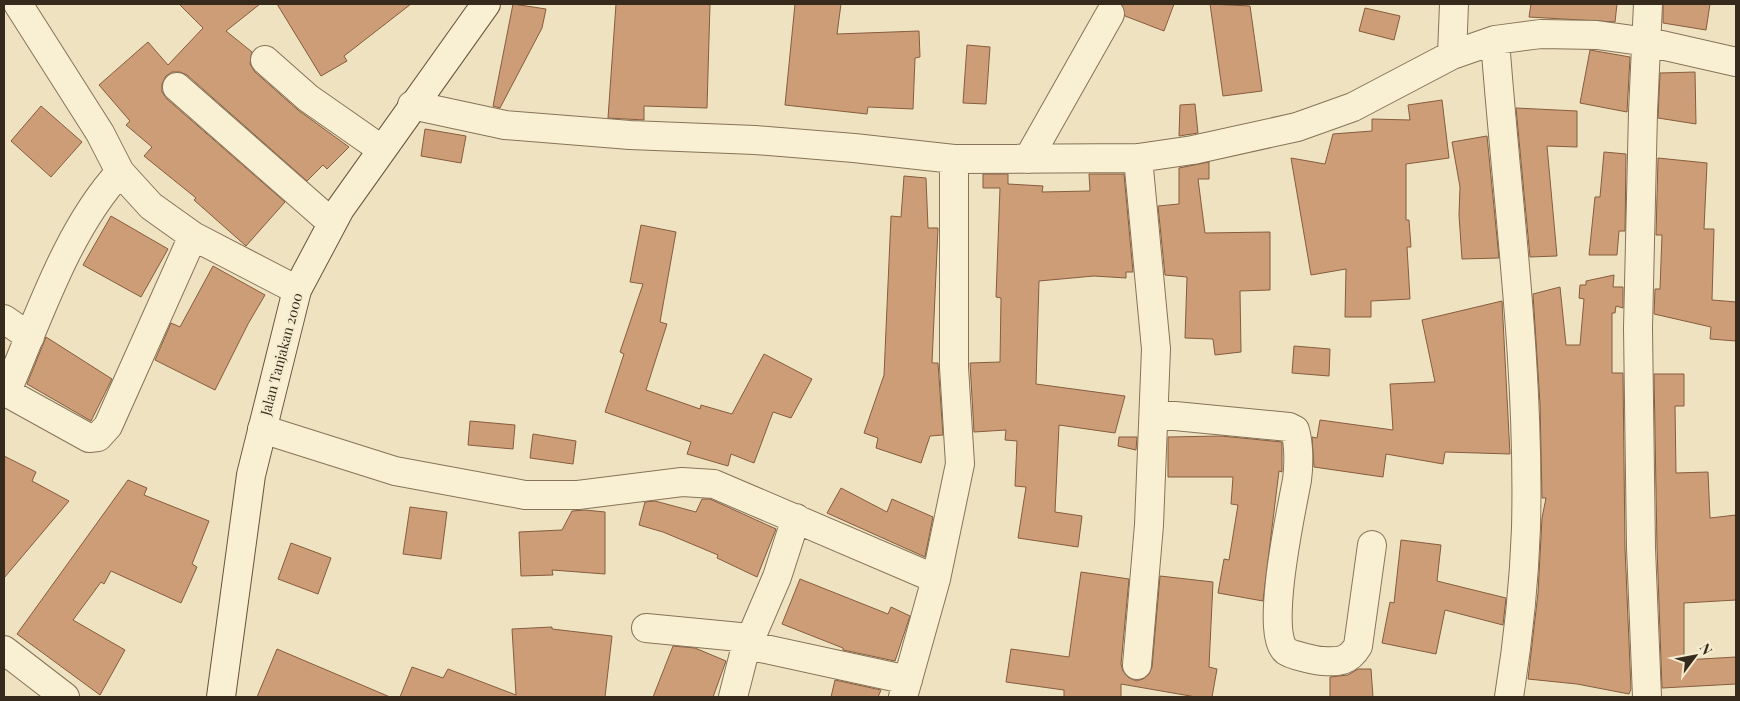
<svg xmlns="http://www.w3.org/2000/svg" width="1740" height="701" font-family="'Playfair Display',serif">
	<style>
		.building { fill: #cc9d76; stroke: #865d3e }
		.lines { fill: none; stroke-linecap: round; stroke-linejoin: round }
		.street-casing { stroke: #877358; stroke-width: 30 }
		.secondary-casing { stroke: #68543b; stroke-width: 30 }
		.street { stroke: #f9efd3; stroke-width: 28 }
		.secondary { stroke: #f9efd3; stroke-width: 28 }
		.labels { text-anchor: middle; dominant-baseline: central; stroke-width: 4; stroke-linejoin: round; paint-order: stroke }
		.street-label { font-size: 14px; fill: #362a1d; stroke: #f5ecd0 }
	</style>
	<rect width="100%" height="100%" fill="#eee2c0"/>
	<path class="building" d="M 179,4 L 260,4 L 226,31 L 252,52 L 250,64 L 255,72 L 298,110 L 349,147 L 327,169 L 323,165 L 307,181 L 187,75 L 180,72 L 172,72 L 166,76 L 162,84 L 162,92 L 167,99 L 285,202 L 246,246 L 194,200 L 196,198 L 144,156 L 152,147 L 126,125 L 130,121 L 99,85 L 148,42 L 168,65 L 203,28 Z
		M 277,4 L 411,4 L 344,56 L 347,61 L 321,76 Z
		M 513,4 L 546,9 L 542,28 L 500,108 L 493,106 Z
		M 616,4 L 710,4 L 707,108 L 644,106 L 644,120 L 608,118 Z
		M 795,4 L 841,4 L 837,34 L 919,31 L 920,57 L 915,58 L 913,109 L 868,107 L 867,114 L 785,105 Z
		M 1121,4 L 1174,4 L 1164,31 L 1125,16 Z
		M 1210,4 L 1250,6 L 1262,91 L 1223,96 Z
		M 1531,4 L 1617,4 L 1615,22 L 1529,17 Z
		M 1663,4 L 1710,4 L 1706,30 L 1663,23 Z
		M 1365,8 L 1400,16 L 1394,40 L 1359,31 Z
		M 967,45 L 990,47 L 986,104 L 963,103 Z
		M 1590,50 L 1630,57 L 1627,112 L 1580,103 Z
		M 1695,72 L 1696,124 L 1658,118 L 1660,73 Z
		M 1442,100 L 1449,158 L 1406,164 L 1406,220 L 1409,220 L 1411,247 L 1407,247 L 1410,299 L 1371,301 L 1371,317 L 1345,317 L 1346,269 L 1311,275 L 1291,158 L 1325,164 L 1333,134 L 1372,131 L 1372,119 L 1410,120 L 1408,105 Z
		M 1195,104 L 1198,133 L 1179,136 L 1180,105 Z
		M 41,106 L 82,142 L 51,177 L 11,141 Z
		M 1516,108 L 1577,111 L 1577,147 L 1547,146 L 1557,256 L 1530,257 Z
		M 425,129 L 466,136 L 461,163 L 421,156 Z
		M 1487,136 L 1499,258 L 1462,259 L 1459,215 L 1460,187 L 1452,142 Z
		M 1604,152 L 1626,154 L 1625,231 L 1619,231 L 1617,255 L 1589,255 L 1595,197 L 1600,197 Z
		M 1658,158 L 1707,163 L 1704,229 L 1714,229 L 1712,300 L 1736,302 L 1736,341 L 1710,339 L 1711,327 L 1654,314 L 1655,289 L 1660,289 L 1662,235 L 1656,235 Z
		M 1209,162 L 1209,179 L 1198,179 L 1205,233 L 1270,232 L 1270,290 L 1240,291 L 1241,352 L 1215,355 L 1213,339 L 1185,338 L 1187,277 L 1165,275 L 1158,206 L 1179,204 L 1179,168 Z
		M 983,174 L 1008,174 L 1008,184 L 1043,186 L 1042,192 L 1090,191 L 1089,174 L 1124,174 L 1133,272 L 1126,272 L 1126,278 L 1094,276 L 1039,281 L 1036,384 L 1125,396 L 1115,433 L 1059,425 L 1055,512 L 1082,516 L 1078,547 L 1018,538 L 1026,487 L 1015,486 L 1017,441 L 1005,440 L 1006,430 L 974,432 L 970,363 L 1000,362 L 1001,298 L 996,297 L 1000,188 L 983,188 Z
		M 904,176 L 926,178 L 928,228 L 938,228 L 932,363 L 938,363 L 943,435 L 930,436 L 921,463 L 876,448 L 878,438 L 864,433 L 884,375 L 891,216 L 901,217 Z
		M 111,216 L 168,249 L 141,297 L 83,265 Z
		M 641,225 L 676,232 L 660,322 L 667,324 L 646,390 L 700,409 L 701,405 L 732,414 L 764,354 L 812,379 L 791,418 L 773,412 L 754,463 L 731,454 L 728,466 L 687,454 L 691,442 L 605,412 L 624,354 L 620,352 L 643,284 L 630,282 Z
		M 213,266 L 265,295 L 248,324 L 215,390 L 155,360 L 171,323 L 180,327 Z
		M 1614,275 L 1613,287 L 1623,287 L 1623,308 L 1616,306 L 1615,313 L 1612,313 L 1612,373 L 1623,373 L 1625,548 L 1631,689 L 1629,694 L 1577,684 L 1528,679 L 1538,593 L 1542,518 L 1546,498 L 1542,498 L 1540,404 L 1533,294 L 1560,287 L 1566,345 L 1580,345 L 1584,299 L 1579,298 L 1580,285 L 1586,285 L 1586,281 Z
		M 1502,301 L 1510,454 L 1445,452 L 1443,464 L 1386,454 L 1383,477 L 1314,467 L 1312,437 L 1317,438 L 1320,420 L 1393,430 L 1390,384 L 1435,382 L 1422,320 Z
		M 46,337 L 112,379 L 91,421 L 27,384 Z
		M 1294,346 L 1330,349 L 1329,376 L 1292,373 Z
		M 1654,374 L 1684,374 L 1684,406 L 1675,406 L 1676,473 L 1708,472 L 1710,518 L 1736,515 L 1736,600 L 1684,603 L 1684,660 L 1736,657 L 1736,684 L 1662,688 L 1657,548 Z
		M 470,421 L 515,425 L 513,449 L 468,445 Z
		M 533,434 L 576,441 L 573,464 L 530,458 Z
		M 1221,436 L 1282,442 L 1282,472 L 1279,471 L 1263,601 L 1218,593 L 1224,559 L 1229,560 L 1238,505 L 1231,504 L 1233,477 L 1168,477 L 1168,437 Z
		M 1119,437 L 1137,437 L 1136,450 L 1118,446 Z
		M 4,456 L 36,472 L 32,481 L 69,501 L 4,578 Z
		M 128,480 L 147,488 L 144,495 L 209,521 L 192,564 L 197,567 L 181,603 L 111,571 L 104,584 L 101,582 L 73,620 L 125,650 L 100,695 L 17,634 Z
		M 841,488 L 887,512 L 892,499 L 933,517 L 925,557 L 827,513 Z
		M 702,499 L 710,499 L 776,529 L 757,577 L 717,558 L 718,555 L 663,532 L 639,525 L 645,502 L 655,501 L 696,512 Z
		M 410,507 L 447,512 L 441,559 L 403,554 Z
		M 585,510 L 605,512 L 605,574 L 552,570 L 553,575 L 521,576 L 519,532 L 562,530 L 572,511 Z
		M 1401,540 L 1441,545 L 1437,581 L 1506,598 L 1503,625 L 1445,610 L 1436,654 L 1382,643 L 1390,602 L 1394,603 Z
		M 291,543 L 331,558 L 318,594 L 278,579 Z
		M 1081,572 L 1129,579 L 1121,664 L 1123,671 L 1128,677 L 1136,681 L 1143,679 L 1149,674 L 1152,667 L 1160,576 L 1213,582 L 1209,667 L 1217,669 L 1212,697 L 1196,697 L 1121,684 L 1121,697 L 1064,697 L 1064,690 L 1006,682 L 1011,649 L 1069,657 Z
		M 800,579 L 888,614 L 891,607 L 910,616 L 895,661 L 843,650 L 843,648 L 782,624 Z
		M 552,627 L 552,629 L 612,636 L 605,697 L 400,697 L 412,667 L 443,678 L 448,669 L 516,695 L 512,629 Z
		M 673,646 L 695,648 L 726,661 L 713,697 L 653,697 Z
		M 277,649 L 390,697 L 257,697 Z
		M 1358,669 L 1371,669 L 1373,697 L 1330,697 L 1330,677 L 1348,675 Z
		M 835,680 L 881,690 L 878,697 L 831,697 Z"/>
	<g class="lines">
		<defs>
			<path id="street" d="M 18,4 L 100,133 L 120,172 L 151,206 L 193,236 L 297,290
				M 1495,40 C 1507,202 1530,364 1526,528 C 1524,585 1518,641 1509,697
				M 1452,55 L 1454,4
				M 265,60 L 308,98 L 381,149
				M 177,87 L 332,223
				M 412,105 L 505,125 L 630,135 L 755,140 L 854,148 L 954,159 L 1138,158 L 1193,150 L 1297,127 L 1353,107 L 1452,55 L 1495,40 L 1541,34 L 1597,35 L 1648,42 L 1736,62
				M 1028,159 L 1110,14
				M 4,319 L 30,337
				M 4,391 L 89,438 L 98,437 L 108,426 L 193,236
				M 6,393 C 38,320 66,231 120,172
				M 1154,414 L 1289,427 L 1295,430 C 1299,444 1299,465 1297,480 C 1292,507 1264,635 1286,651 C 1291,655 1317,661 1323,661 C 1340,662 1349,661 1358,646 L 1372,545
				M 262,429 L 395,471 L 525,495 L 578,495 L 682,482 L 714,484 L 936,579
				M 646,628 L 750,638
				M 747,645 L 908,680
				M 4,650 L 65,697
				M 1137,665 L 1149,525 L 1156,349 L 1138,158
				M 733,697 L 744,654 L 777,577 L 796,518
				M 903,697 L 936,579 L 960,464 L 954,367 L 954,159
				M 1647,697 L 1641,548 L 1638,328 L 1643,112 L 1648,4"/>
			<path id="secondary" d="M 221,697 L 251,475 L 297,290 L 340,209 L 486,4"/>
		</defs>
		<use href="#street" class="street-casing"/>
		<use href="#secondary" class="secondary-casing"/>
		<use href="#street" class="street"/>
		<use href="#secondary" class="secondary"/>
	</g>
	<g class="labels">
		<g class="street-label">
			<text transform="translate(281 354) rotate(-75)">Jalan Tanjakan 2000</text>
		</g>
	</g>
	<rect width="1740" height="701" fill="none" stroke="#362a1d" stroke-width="10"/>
	<g transform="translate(1695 656) rotate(58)" stroke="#f5ecd0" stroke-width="4" paint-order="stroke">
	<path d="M0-4L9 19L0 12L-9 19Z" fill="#362a1d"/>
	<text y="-8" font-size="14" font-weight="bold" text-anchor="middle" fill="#362a1d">N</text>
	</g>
</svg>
